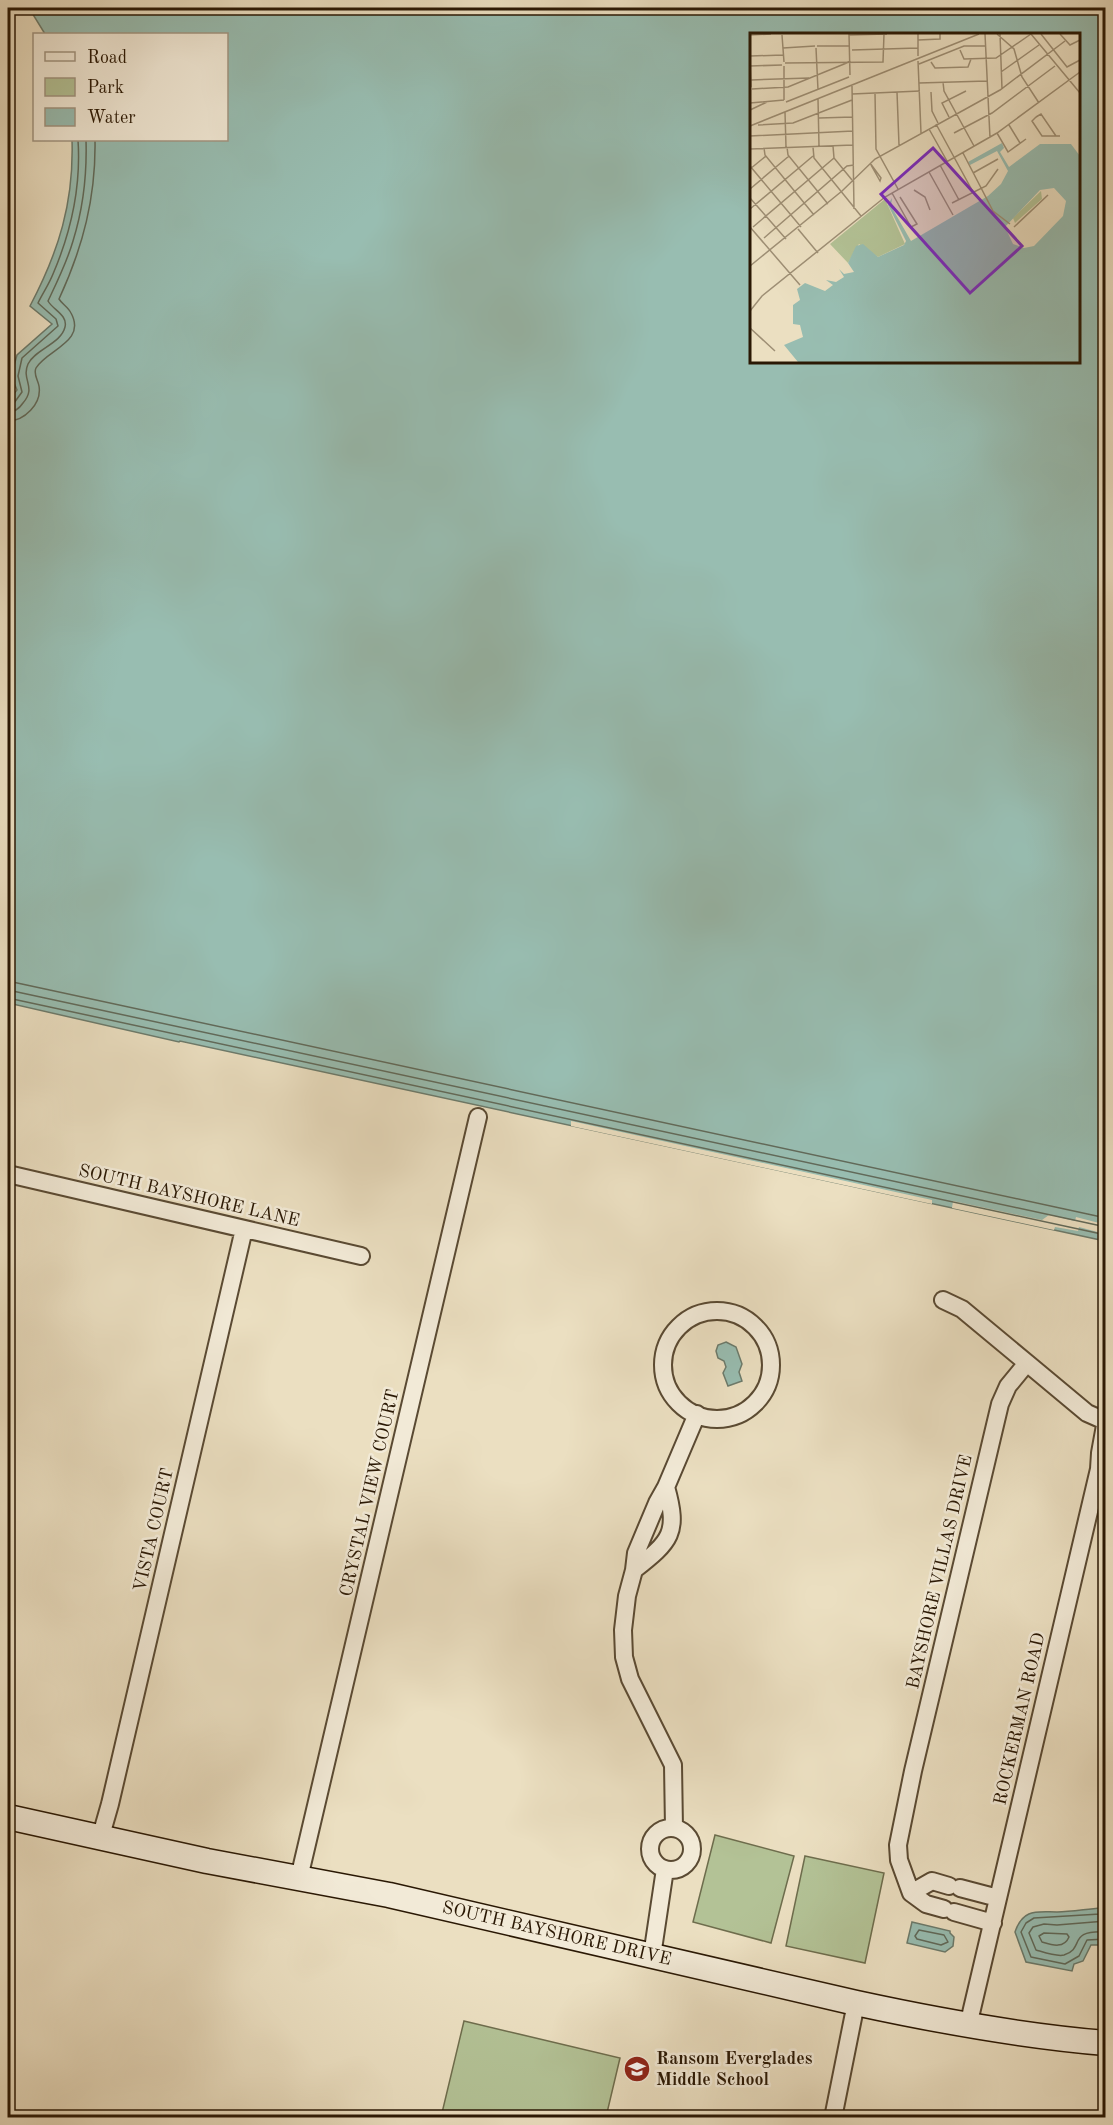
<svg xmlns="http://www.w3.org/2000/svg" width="1113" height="2125" font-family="'Old Standard TT',serif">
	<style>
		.green { fill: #b3c296; stroke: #6e6d4d; stroke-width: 1.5 }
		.water { fill: #98bdb1; stroke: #6c7b6c; stroke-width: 1.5; fill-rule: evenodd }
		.pier { fill: #ebdfc1 }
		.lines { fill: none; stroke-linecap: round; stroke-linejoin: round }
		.shore { stroke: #616a5a; stroke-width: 1.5 }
		.minor-casing { stroke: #5a4a33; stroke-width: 20 }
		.secondary-casing { stroke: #2a1804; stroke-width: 27 }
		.minor { stroke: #f2ead7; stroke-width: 16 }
		.secondary { stroke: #f2ead7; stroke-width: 24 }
		.labels { text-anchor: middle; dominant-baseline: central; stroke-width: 5; stroke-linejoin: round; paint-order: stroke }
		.street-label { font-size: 18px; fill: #2a1804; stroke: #f2ead7 }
		.poi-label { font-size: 18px; font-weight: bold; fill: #2a1804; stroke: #f2ead7; text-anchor: start }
		.inset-road { fill: none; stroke: #9e8f75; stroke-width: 1.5 }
		.view { fill: #7b2cbf; fill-opacity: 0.15; stroke: #7b2cbf; stroke-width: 3 }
		.inset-edge { fill: none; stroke: #2a1804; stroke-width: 3 }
	</style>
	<rect width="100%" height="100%" fill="#ebdfc1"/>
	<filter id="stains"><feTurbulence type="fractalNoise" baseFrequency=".00333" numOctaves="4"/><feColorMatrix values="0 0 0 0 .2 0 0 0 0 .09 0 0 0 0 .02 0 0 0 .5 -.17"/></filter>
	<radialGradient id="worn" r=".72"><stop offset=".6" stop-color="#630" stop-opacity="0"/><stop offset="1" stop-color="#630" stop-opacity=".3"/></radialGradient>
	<path class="green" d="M 715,1835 L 794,1856 L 771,1943 L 693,1922 Z
		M 805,1856 L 884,1873 L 865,1963 L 786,1946 Z
		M 464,2021 L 620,2058 L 606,2117 L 441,2117 Z"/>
	<path class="water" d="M 29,8 L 1105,8 L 1105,1241 L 180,1041 L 179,1042 L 8,1003 L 8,401 L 17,390 L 11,376 L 17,355 L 52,324 L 30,306 C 59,251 74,202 72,140 L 226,140 L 226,34 L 45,34 ZM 752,34 L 1078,34 L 1078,362 L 752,362 Z
		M 726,1342 L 736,1347 L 742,1364 L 739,1372 L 742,1381 L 728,1386 L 723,1373 L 726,1367 L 724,1361 L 718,1358 L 716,1351 L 718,1345 Z
		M 1105,1888 L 1105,1945 L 1091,1945 L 1083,1961 L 1074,1964 L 1072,1971 L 1026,1962 L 1015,1932 C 1023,1908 1037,1912 1057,1912 C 1072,1912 1086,1909 1101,1908 Z
		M 912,1922 L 950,1931 L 950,1933 L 954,1937 L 953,1946 L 945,1952 L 907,1943 Z"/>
	<path class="pier" d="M 571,1121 L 932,1200 L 932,1204 L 571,1126 Z
		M 953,1201 L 1042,1220 L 1049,1215 L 1075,1221 L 1076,1217 L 1099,1223 L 1100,1219 L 1105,1220 L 1105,1234 L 1079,1227 L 1078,1231 L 1055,1227 L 1054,1230 L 952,1208 Z"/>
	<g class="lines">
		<path class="shore" d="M 8,405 L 14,403 L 22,392 L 18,376 L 22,358 L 58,326 L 56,319 L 38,303 C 43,293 49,284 53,274 C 71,232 81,185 78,140
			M 8,412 C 15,412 19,409 23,403 C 37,387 21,380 28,364 C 35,349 61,344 65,327 C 68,315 53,310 48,301 C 57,282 67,262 73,241 C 83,209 87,173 86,140
			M 8,421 C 24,421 42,404 39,386 C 38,380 33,374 36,368 C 46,350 87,342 71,313 C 68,307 62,304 59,299 C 83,247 96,197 95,140
			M 8,981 L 1106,1218
			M 8,990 L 1106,1227
			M 8,998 L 1106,1235
			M 1106,1912 L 1100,1914 L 1034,1918 L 1026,1923 L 1021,1932 L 1031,1957 L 1065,1964 L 1079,1956 L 1087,1940 L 1106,1939
			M 1106,1921 L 1057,1925 L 1044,1924 L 1033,1927 L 1029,1933 L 1036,1950 C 1043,1952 1057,1957 1064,1955 C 1086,1948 1066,1930 1106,1932
			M 919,1930 L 944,1935 L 948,1942 L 941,1945 L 917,1939 L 915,1936 Z
			M 1044,1933 L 1067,1934 L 1069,1937 C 1064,1949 1052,1945 1042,1942 L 1039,1936 Z"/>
		<defs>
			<path id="minor" d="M 8,1174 L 361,1256
				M 943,1300 L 962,1309 L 1027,1363
				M663 1365a54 54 0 1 1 108 0a54 54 0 1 1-108 0Z
				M 634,1570 C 671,1541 679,1533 666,1487
				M 674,1828 L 673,1765 L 630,1679 L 624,1657 L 623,1630 L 627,1596 L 634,1570 L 636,1553 L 657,1503 L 666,1487 L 697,1414
				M650 1849a21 21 0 1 1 42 0a21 21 0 1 1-42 0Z
				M 100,1839 L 110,1804 L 244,1229
				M 299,1878 L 478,1117
				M 960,1888 L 998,1898
				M 911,1893 L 932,1881 L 949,1886
				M 944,1909 L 926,1904 L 911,1893 L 899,1860 L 898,1845 L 913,1771 L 1000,1404 L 1008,1386 L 1027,1363 L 1087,1413 L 1105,1421
				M 954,1912 L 993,1923
				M 652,1956 L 665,1869
				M 968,2026 L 1099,1469 L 1100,1453 L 1106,1420
				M 833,2118 L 856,2003"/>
			<g id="secondary">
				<path id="s1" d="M 8,1817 L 207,1861 L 389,1895 L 856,2003 C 939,2021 1021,2036 1106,2043"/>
			</g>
		</defs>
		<use href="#minor" class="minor-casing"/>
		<use href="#secondary" class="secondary-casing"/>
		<use href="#minor" class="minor"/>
		<use href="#secondary" class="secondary"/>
	</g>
	<defs>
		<symbol id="school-disc" viewBox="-11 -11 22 22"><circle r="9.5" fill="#8f2418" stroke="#f2ead7"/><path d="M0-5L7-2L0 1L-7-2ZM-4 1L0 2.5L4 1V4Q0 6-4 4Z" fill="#fff"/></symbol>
	</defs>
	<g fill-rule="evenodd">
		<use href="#school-disc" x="622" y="2054" width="30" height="30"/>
	</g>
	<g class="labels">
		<g class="street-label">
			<text transform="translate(189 1196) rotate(13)">SOUTH BAYSHORE LANE</text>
			<text transform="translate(370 1493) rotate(-77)">CRYSTAL VIEW COURT</text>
			<text transform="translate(154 1530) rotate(-77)">VISTA COURT</text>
			<text transform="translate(940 1572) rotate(-77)">BAYSHORE VILLAS DRIVE</text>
			<text transform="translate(1020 1719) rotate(-77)">ROCKERMAN ROAD</text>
			<text stroke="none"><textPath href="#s1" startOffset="561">SOUTH BAYSHORE DRIVE</textPath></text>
		</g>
		<g class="poi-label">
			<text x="656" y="2059">Ransom Everglades<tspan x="656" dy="21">Middle School</tspan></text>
		</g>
	</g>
	<g transform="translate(750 33)">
		<rect width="330" height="330" fill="#ebdfc1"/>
		<path d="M 291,158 L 292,166 L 265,190 L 263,185 ZM 135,166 L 155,211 L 128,224 L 109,211 L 98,230 L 80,211 Z" fill="#b3c296"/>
		<path d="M 252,110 L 254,115 L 250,119 L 259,134 L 290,111 L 321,111 L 330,123 L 330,329 L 48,329 L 34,312 L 53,304 L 50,292 L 43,291 L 43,272 L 50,267 L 47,256 L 55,250 L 75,258 L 83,252 L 76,247 L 86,249 L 94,244 L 89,236 L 94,241 L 104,239 L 98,230 L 106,213 L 113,211 L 128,224 L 154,212 L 156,208 L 138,172 L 142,165 L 141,173 L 161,208 L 238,163 L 251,151 L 258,138 L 247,118 L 220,132 L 218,129 ZM 304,155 L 316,168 L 313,183 L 284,213 L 274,215 L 263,211 L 255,194 L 290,157 Z" fill="#98bdb1" fill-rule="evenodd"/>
		<path class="inset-road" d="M 99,1 L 100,42M 168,1 L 168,23M 235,1 L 240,105M 247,1 L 264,16 L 272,44 L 289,70M 250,1 L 252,56M 281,1 L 330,60M 291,1 L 317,34 L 330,27M 310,1 L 320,12 L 330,7M 0,2 L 21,1M 32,2 L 34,29M 99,2 L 137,1M 168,7 L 190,6 L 190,1M 67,13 L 99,13M 33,15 L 65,13M 66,15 L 68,57M 102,17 L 168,15M 210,17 L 214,26 L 246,25 L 281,1M 0,23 L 33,22M 0,27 L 1,54M 168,28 L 171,100M 181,29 L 185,35 L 218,34 L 221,26M 35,30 L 133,29 L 134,1M 169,31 L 214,13 L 235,13M 0,33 L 32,32M 34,33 L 34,67M 251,39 L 289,12M 1,47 L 59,45M 193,49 L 194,58 L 224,113M 169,50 L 237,48M 102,53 L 104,176M 2,56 L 38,54 L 99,29M 147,59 L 149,112M 181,59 L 182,78 L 188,90M 125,60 L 126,116 L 148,156M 102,61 L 170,58M 68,66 L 69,113M 36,69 L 99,44M 0,70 L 34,67M 0,77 L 17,69M 35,79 L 36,114M 199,84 L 192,70 L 216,58M 286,84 L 282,88 L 292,103 L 310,103M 286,84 L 291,81 L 306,103M 69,85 L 103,84M 186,91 L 223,159M 8,92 L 43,90 L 102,67M 259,92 L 270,110M 0,93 L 229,1M 179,96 L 197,128M 204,100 L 242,80 L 305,33M 247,100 L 258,119 L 276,106M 0,103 L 103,98M 83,113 L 84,125 L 102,147M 37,114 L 38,122 L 78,171M 63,114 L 64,125 L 111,183M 14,115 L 15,122 L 64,182M 0,116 L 103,112M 213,120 L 243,178 L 260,191M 120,130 L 131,145 L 130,148 L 121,132M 190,132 L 209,167M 0,133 L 51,194M 0,136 L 16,123M 179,139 L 203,182M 223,140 L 248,126M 0,156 L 39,123M 164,157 L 175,164 L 180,177M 142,160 L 161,194M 150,164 L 167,191 L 161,194M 0,165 L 36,206M 202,170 L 236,153 L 248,136M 0,176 L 63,123M 0,194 L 50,252M 3,194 L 84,125M 264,194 L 298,162M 48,196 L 68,220M 14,205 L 97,133 L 104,132M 0,233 L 92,158 L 125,126 L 250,57 L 315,8M 0,278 L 12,263 L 135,164 L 247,100 L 330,39M 0,295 L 25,318"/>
		<path class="view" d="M 183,115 L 272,213 L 220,260 L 131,161 Z"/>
		<rect width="330" height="330" class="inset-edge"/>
	</g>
	<rect width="1113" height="2125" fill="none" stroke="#ebdfc1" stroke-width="30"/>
	<rect x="9" y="9" width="1095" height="2107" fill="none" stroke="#2a1804" stroke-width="3"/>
	<rect x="15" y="15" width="1083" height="2095" fill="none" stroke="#2a1804" stroke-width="1.5"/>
	<rect x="33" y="33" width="195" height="108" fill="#f2ead7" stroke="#a29683" stroke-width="1.5"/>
	<rect x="45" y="52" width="30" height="9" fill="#f2ead7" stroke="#a29683" stroke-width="1.5"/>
	<text x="87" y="63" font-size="18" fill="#2a1804">Road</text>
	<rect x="45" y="78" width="30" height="18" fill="#b3c296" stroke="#a29683" stroke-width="1.5"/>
	<text x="87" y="93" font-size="18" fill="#2a1804">Park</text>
	<rect x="45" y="108" width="30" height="18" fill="#98bdb1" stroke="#a29683" stroke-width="1.5"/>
	<text x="87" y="123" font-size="18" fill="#2a1804">Water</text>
	<rect width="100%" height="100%" filter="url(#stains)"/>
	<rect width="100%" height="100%" fill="url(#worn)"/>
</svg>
